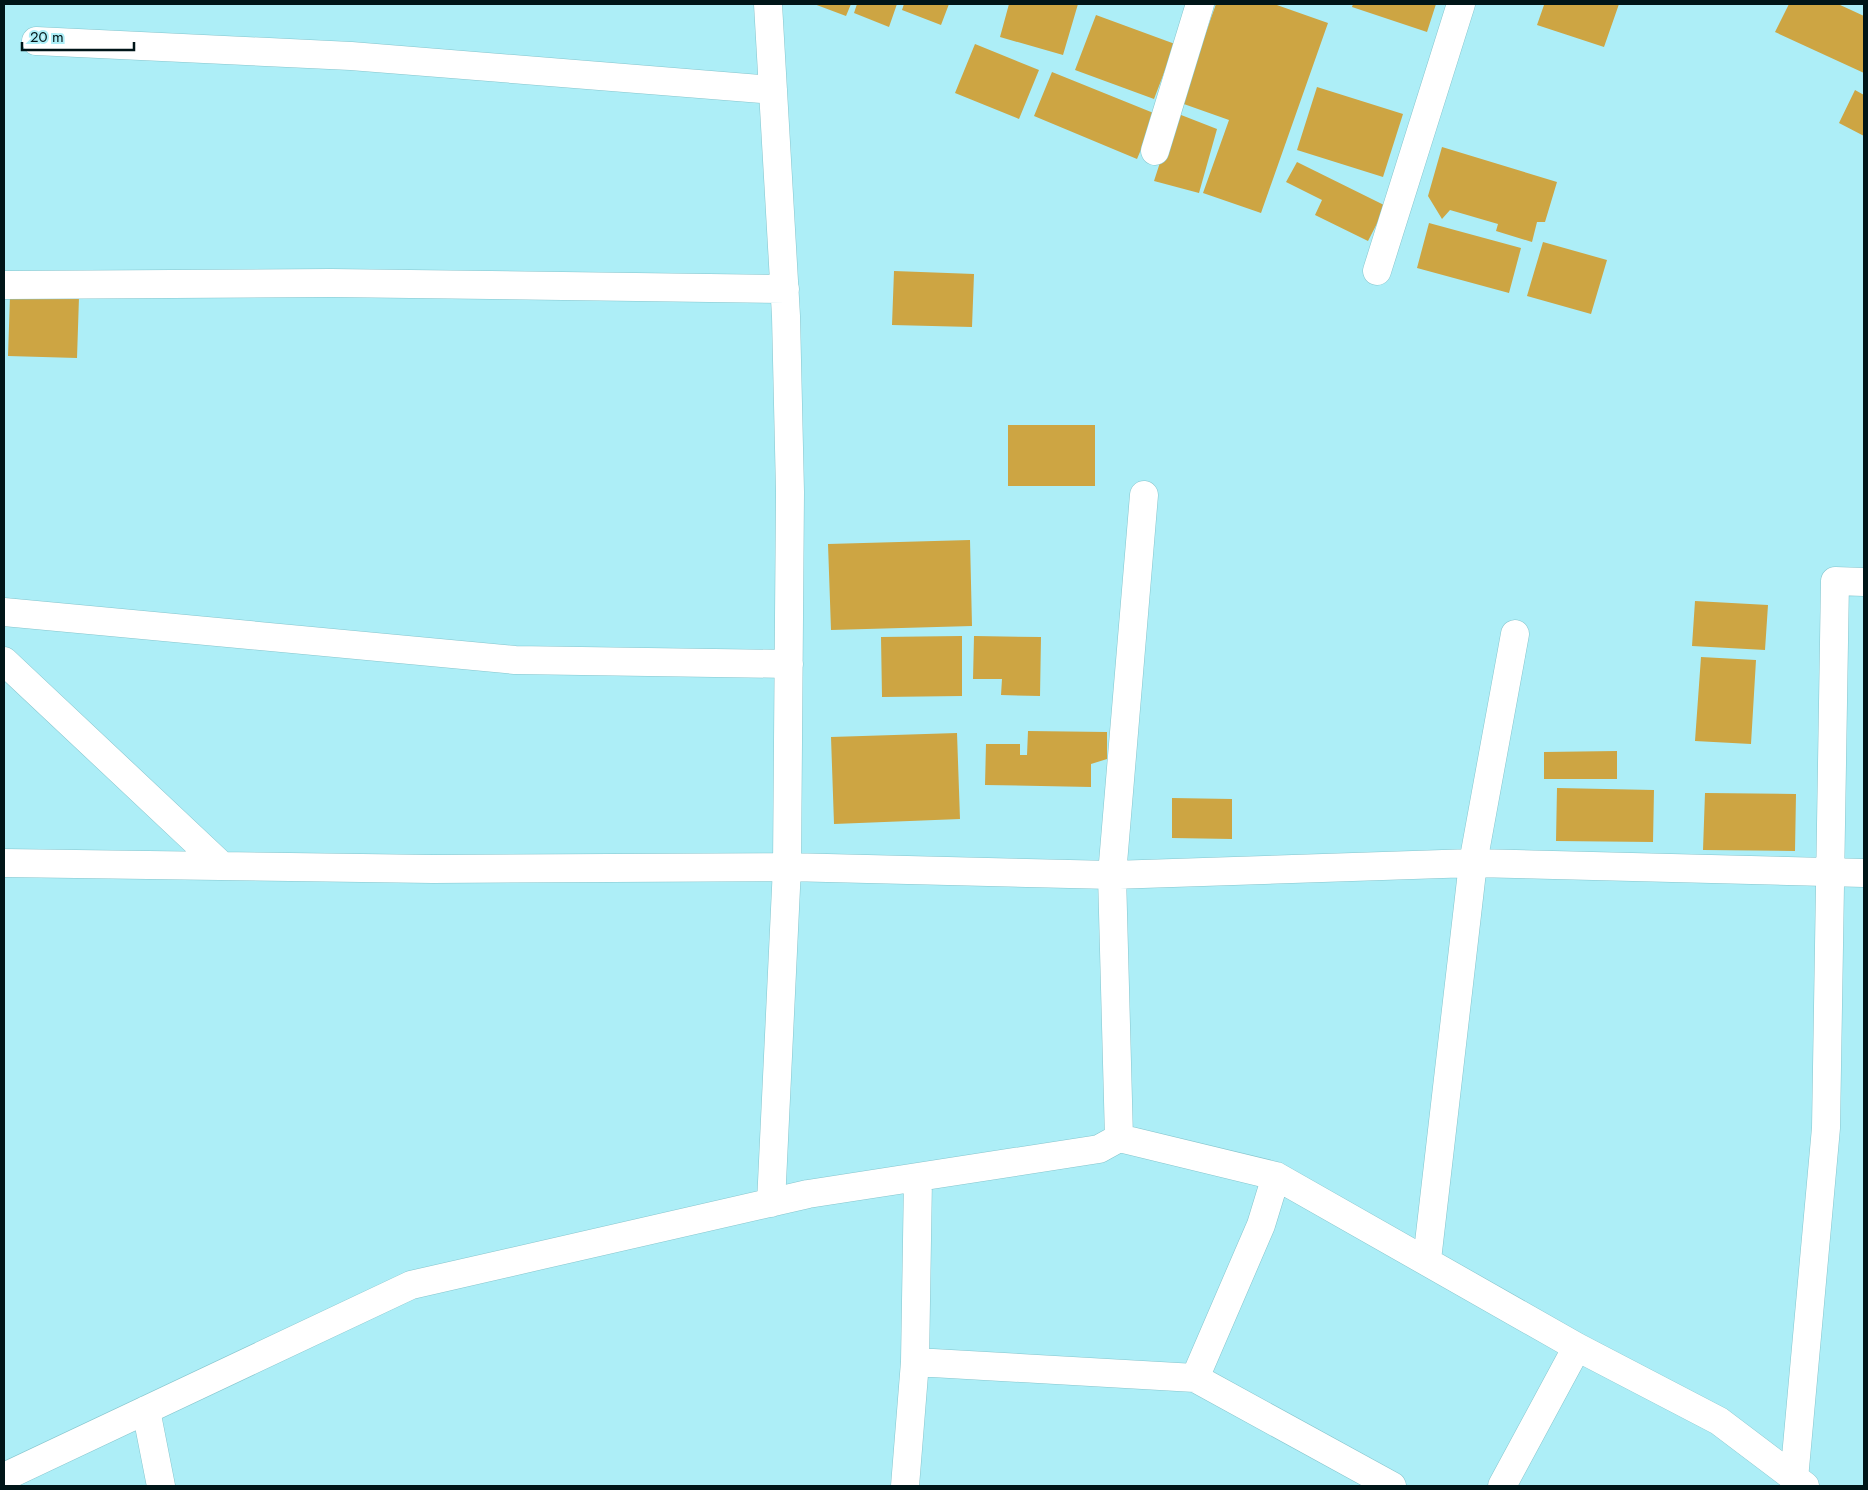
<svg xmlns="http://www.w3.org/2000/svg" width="1868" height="1490" font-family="Jost,sans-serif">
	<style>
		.building { fill: #cda543 }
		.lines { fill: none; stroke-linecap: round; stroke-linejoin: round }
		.minor-casing { stroke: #85c5cd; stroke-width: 29 }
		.minor { stroke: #fff; stroke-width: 28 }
	</style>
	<rect width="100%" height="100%" fill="#adeef7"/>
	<path class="building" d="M 814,4 L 851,4 L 846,16 Z
		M 857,4 L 897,4 L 889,27 L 854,13 Z
		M 904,4 L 949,4 L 941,25 L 902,10 Z
		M 1009,4 L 1078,4 L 1063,55 L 1000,37 Z
		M 1216,4 L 1274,4 L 1328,23 L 1261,213 L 1203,193 L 1229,120 L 1181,103 Z
		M 1353,4 L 1436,4 L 1427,32 L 1352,7 Z
		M 1540,4 L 1619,4 L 1604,47 L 1537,25 L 1544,5 Z
		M 1789,4 L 1838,4 L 1864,16 L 1864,73 L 1775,32 Z
		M 1096,15 L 1175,44 L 1154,99 L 1075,70 Z
		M 975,44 L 1039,70 L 1019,119 L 955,93 Z
		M 1052,72 L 1156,114 L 1137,159 L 1034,116 Z
		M 1317,87 L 1403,114 L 1383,177 L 1297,150 Z
		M 1855,90 L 1864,95 L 1864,136 L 1839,123 Z
		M 1176,113 L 1217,129 L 1199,193 L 1154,181 Z
		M 1442,147 L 1557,182 L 1545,222 L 1537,222 L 1532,242 L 1496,231 L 1498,224 L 1450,210 L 1442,219 L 1428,196 Z
		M 1297,162 L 1386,206 L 1368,241 L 1315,215 L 1322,200 L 1286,182 Z
		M 1429,223 L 1521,248 L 1509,293 L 1417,268 Z
		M 1543,242 L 1607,260 L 1591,314 L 1527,296 Z
		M 894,271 L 974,274 L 972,327 L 892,325 Z
		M 10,296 L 79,297 L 77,358 L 8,356 Z
		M 1008,425 L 1095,425 L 1095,486 L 1008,486 Z
		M 970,540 L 972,626 L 831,630 L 828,544 Z
		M 1695,601 L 1768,605 L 1765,650 L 1692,646 Z
		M 962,636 L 962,696 L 882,697 L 881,637 Z
		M 974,636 L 1041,637 L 1040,696 L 1001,695 L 1002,679 L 973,679 Z
		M 1701,657 L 1756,660 L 1751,744 L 1695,741 Z
		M 1028,731 L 1107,732 L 1107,759 L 1091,764 L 1091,787 L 985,785 L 986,744 L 1020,744 L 1020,755 L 1027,755 Z
		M 957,733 L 960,819 L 834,824 L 831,737 Z
		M 1617,751 L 1617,779 L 1544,779 L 1544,752 Z
		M 1557,788 L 1654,790 L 1653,842 L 1556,841 Z
		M 1705,793 L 1796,794 L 1795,851 L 1703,850 Z
		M 1172,798 L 1232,799 L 1232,839 L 1172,838 Z"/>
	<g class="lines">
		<defs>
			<path id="minor" d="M 768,4 L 786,316 L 790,492 L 787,867 L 771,1203
				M 36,41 L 351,56 L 773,90
				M 1155,151 L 1200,4
				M 1377,271 L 1461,4
				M 4,285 L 331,283 L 785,289
				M 4,612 L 515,660 L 789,664
				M 4,661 L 222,866
				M 4,863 L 433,869 L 787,867 L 1112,875 L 1473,863 L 1864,873
				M 1119,1138 L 1112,875 L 1144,495
				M 1427,1260 L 1473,863 L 1515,634
				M 915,1362 L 1195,1378 L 1392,1486
				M 1195,1378 L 1261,1225 L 1276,1176
				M 146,1410 L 161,1486
				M 4,1477 L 411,1285 L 808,1194 L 1099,1149 L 1119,1138 L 1276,1176 L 1577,1347 L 1719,1421 L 1805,1486
				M 1794,1479 L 1826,1128 L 1835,581 L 1864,582
				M 905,1486 L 915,1362 L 918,1179
				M 1502,1486 L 1577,1347"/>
		</defs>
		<use href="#minor" class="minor-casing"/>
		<use href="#minor" class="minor"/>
	</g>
	<rect width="1868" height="1490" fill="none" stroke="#001518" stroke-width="10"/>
	<path d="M22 42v8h112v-8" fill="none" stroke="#001518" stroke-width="2.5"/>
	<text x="30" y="42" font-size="15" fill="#001518" stroke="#adeef7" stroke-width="4" paint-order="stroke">20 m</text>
</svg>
